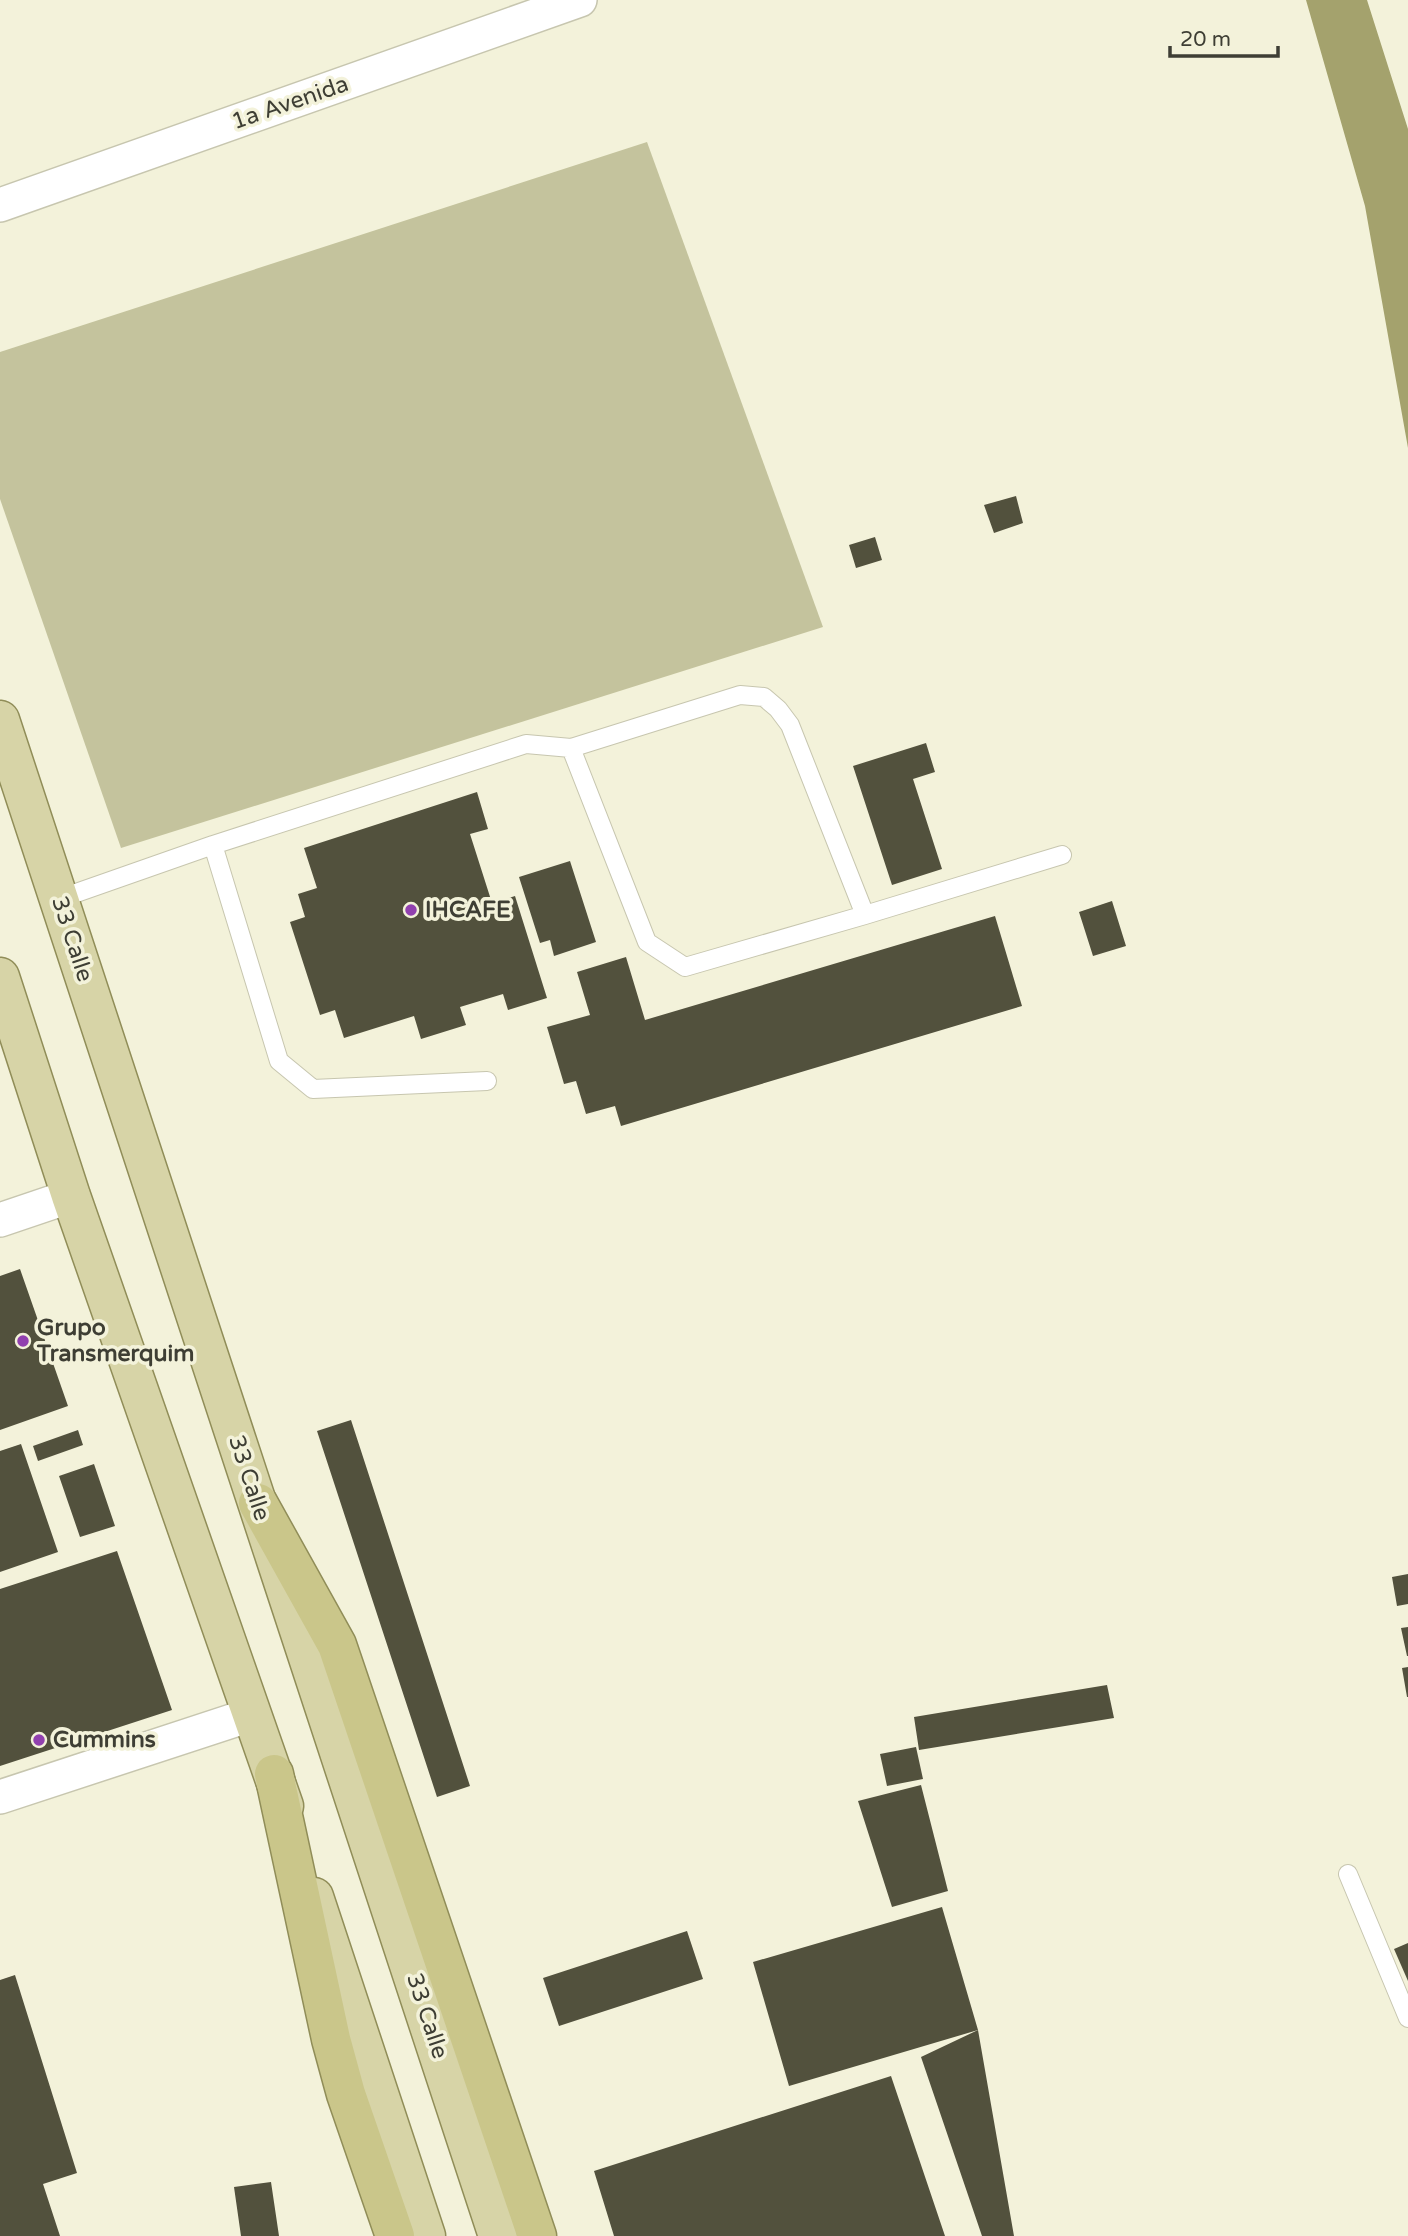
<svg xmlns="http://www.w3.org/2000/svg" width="1408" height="2236" font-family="'Varela Round',sans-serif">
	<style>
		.green { fill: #c4c39d }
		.water { fill: #a4a26d }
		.building { fill: #52513d }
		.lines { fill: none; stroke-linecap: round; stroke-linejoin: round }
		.service-casing { stroke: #c7c6af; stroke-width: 20 }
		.minor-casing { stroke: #c7c6af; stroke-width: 36 }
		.primary-casing { stroke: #908d58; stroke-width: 41 }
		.trunk-casing { stroke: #908d58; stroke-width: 41 }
		.service { stroke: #fff; stroke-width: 18 }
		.minor { stroke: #fff; stroke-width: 33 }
		.primary { stroke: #d7d4a7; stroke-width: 38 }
		.trunk { stroke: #cac68a; stroke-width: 38 }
		.poi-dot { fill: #9140af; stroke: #f3f2da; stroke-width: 2.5 }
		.labels { text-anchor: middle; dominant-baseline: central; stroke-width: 7; stroke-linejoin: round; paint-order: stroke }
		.street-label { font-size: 23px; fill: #3e3e34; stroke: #f3f2da }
		.poi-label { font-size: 23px; font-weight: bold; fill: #3e3e34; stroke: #f3f2da; text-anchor: start }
	</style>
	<rect width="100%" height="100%" fill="#f3f2da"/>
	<path class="green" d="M 647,142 L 823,627 L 121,848 L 0,499 L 0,352 Z"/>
	<path class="water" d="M 1306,0 L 1367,0 L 1408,129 L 1408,448 L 1365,206 Z"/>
	<path class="building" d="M 1016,496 L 1023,523 L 994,533 L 984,505 Z
		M 875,537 L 882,560 L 856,568 L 849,545 Z
		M 926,743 L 935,772 L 913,779 L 942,869 L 892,885 L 853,766 Z
		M 477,792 L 488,829 L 470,834 L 492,903 L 515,896 L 547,998 L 508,1010 L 503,994 L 460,1007 L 466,1025 L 421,1039 L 414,1016 L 344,1038 L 335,1010 L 320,1015 L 290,922 L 305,917 L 298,894 L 317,888 L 304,848 Z
		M 570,861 L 596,942 L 554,956 L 550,940 L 540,943 L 519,877 Z
		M 1112,901 L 1126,946 L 1093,956 L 1079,912 Z
		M 995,916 L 1022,1006 L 621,1126 L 615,1106 L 586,1114 L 576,1081 L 564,1084 L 547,1027 L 590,1015 L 577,972 L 626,957 L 645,1020 Z
		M 20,1269 L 68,1406 L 0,1430 L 0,1276 Z
		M 351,1420 L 470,1786 L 437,1797 L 317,1431 Z
		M 78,1430 L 83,1445 L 38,1461 L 33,1446 Z
		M 21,1444 L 58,1552 L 0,1572 L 0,1451 Z
		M 94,1464 L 115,1526 L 80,1537 L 59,1476 Z
		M 117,1551 L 172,1710 L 0,1766 L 0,1589 Z
		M 1408,1574 L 1408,1604 L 1397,1606 L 1392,1577 Z
		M 1408,1627 L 1408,1656 L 1407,1656 L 1401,1628 Z
		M 1408,1667 L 1408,1697 L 1407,1697 L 1402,1668 Z
		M 1107,1685 L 1114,1718 L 919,1750 L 914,1717 Z
		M 916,1747 L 923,1779 L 887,1786 L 880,1754 Z
		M 921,1785 L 948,1891 L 892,1907 L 858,1801 Z
		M 942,1907 L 978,2030 L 1014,2236 L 982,2236 L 921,2057 L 978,2030 L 789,2086 L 753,1962 Z
		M 687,1931 L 703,1979 L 559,2026 L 543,1978 Z
		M 1408,1943 L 1408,1981 L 1394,1949 Z
		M 15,1975 L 77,2173 L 43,2184 L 60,2236 L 0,2236 L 0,1980 Z
		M 891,2076 L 945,2236 L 614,2236 L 594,2171 Z
		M 271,2182 L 279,2236 L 241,2236 L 234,2187 Z"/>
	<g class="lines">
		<defs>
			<path id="service" d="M 571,748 L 740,695 L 764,697 L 778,709 L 790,725 L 865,915
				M 213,845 L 279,1061 L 313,1089 L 487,1081
				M 59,899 L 213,845 L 526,744 L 571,748 L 647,942 L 685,967 L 865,915 L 1062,855
				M 1348,1874 L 1408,2018"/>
			<path id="minor" d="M 0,205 L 580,0
				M 0,1220 L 71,1196
				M 0,1797 L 253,1714"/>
			<path id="primary" d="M 0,720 L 498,2236
				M 0,977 L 71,1196 L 284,1806
				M 314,1897 L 426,2236"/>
			<path id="trunk" d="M 258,1503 L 337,1645 L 537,2236
				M 274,1774 L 331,2039 L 346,2094 L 395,2236"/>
		</defs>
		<use href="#service" class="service-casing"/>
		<use href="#minor" class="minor-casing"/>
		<use href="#primary" class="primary-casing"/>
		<use href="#trunk" class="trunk-casing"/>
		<use href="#service" class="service"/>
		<use href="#minor" class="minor"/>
		<use href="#primary" class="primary"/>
		<use href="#trunk" class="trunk"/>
	</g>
	<g class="poi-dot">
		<circle cx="411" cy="910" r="7"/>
		<circle cx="23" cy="1341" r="7"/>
		<circle cx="39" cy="1740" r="7"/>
	</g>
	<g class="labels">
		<g class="street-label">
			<text transform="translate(290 103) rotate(-19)">1a Avenida</text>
			<text transform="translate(72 939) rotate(72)">33 Calle</text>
			<text transform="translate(249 1478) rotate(72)">33 Calle</text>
			<text transform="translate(427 2016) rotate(72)">33 Calle</text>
		</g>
		<g class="poi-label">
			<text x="425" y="910">IHCAFE</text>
			<text x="37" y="1328">Grupo<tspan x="37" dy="26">Transmerquim</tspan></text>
			<text x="53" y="1740">Cummins</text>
		</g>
	</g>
	<path d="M1170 46v10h108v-10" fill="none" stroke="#3e3e34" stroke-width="3.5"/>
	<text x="1180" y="46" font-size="21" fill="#3e3e34" stroke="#f3f2da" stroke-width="5" paint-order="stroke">20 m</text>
</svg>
